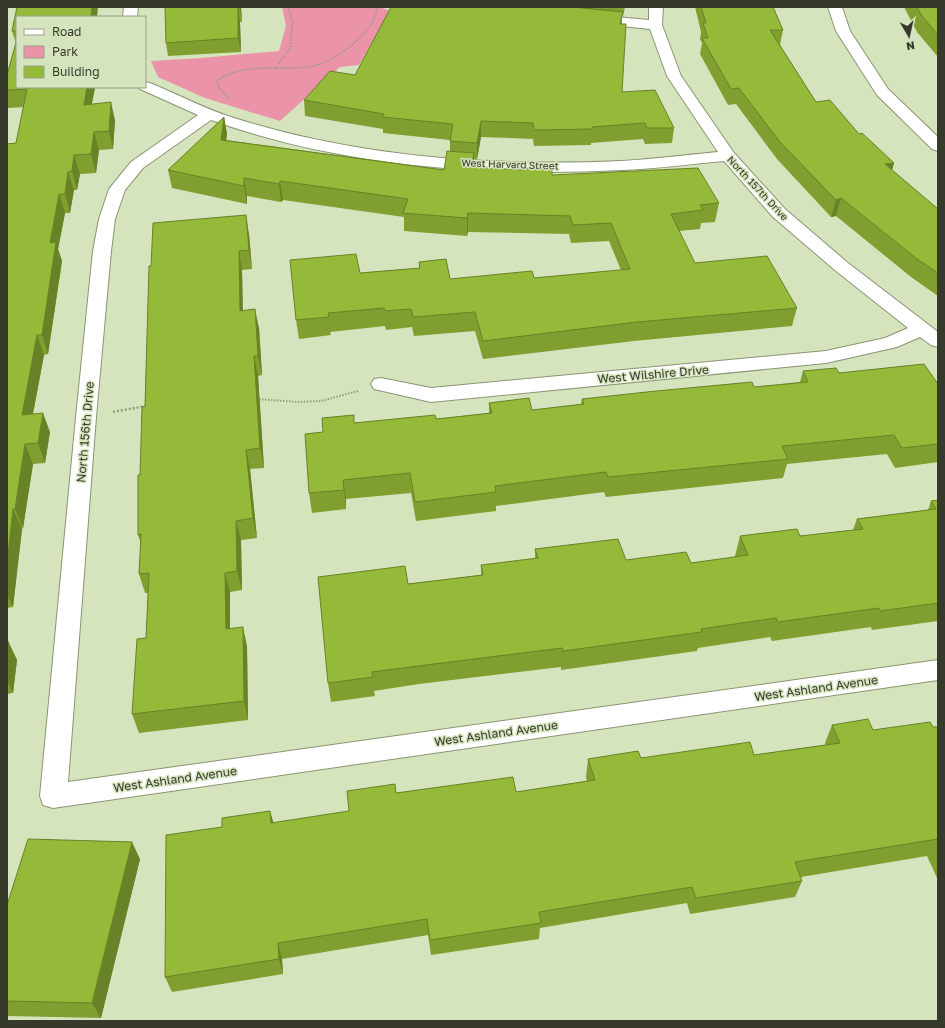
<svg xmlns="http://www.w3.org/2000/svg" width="945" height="1028" font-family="'Golos Text',sans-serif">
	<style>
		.green { fill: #ea93a9 }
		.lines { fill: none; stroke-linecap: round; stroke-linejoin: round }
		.minor-casing { stroke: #899572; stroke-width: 2 }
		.path-far2 { stroke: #939e81; stroke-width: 1.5; stroke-dasharray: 1.5 1.5; stroke-linecap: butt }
		.path-far1 { stroke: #939e81; stroke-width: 2; stroke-dasharray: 1.5 1.5; stroke-linecap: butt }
		.path { stroke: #939e81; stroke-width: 2.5; stroke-dasharray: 2 2; stroke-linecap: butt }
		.minor { fill: #fff; fill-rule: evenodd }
		.wall { fill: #809f30 }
		.shaded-wall { fill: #688227 }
		.building { fill: #95b938; stroke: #688227 }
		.labels { text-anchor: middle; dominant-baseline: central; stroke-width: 3; stroke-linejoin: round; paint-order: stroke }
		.far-street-label { font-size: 10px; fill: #353a2b; stroke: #d6e4be }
		.street-label { font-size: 12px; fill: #353a2b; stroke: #d6e4be }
	</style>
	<rect width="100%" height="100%" fill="#d6e4be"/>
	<path class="green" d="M 282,7 L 380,7 L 390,11 L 359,65 L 340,67 L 280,121 L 205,98 L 158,77 L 151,61 L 201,58 L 279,51 L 286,26 Z"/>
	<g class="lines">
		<defs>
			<path id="minor" d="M 124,7 L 138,7 L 137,17 L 123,17 Z
				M 649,7 L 663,7 L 662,25 L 681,76 L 734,153 L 785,209 L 848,263 L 938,332 L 938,347 L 931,345 L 920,337 L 897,347 L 826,363 L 431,402 L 374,389 L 371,384 L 374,379 L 381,378 L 431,388 L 826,351 L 885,338 L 908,328 L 836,271 L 773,217 L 724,161 C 690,164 656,169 621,170 C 485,177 340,166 211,120 L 143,168 L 125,190 L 115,219 L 111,251 L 96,417 L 68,782 L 938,660 L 938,680 L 53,808 L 43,805 L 40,796 L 76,417 L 93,251 L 99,219 L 109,189 L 131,162 L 198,115 L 140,89 L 138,87 L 145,87 L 145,82 L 150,83 C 177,94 203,108 231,117 C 356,157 491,167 621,161 C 654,159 685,155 718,152 L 667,76 L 650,29 L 593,23 L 588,22 L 586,19 L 588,16 L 593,15 L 649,20 Z
				M 828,7 L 842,7 L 850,31 L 888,89 L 938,137 L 938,151 L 932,149 L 877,95 L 836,31 Z"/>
		</defs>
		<use href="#minor" class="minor-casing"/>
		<path class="path-far2" d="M 275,69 L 290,48 L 293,22 L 288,7
			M 229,99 L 218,86 L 217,81 C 243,61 282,72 313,66 C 328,63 344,52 355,42 C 367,32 375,23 377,7"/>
		<path class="path-far1" d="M 256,399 L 298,402 L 321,401 L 358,391"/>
		<path class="path" d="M 113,412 L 146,406"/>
		<use href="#minor" class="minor"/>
	</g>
	<path class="wall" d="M 165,7 L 241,7 L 242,22 L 240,22 L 241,52 L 168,56 L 166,43 Z
		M 391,7 L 625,7 L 623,16 L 622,16 L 622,92 L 674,128 L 672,143 L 645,144 L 643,139 L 591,143 L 591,145 L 534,146 L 533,139 L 481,137 L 477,159 L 474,159 L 474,167 L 552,175 L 719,203 L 715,222 L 701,223 L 700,229 L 679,231 L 695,263 L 797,308 L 792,326 L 634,341 L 483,359 L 475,331 L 414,336 L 412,327 L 386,330 L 385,326 L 330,332 L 331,335 L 299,339 L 296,320 L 360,273 L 419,268 L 419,262 L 450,279 L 534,278 L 621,270 L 609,241 L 571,243 L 569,234 L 468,232 L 467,236 L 404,231 L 404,217 L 283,200 L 281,202 L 247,196 L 247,204 L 172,188 L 168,170 L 224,117 L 227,134 L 226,140 L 444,170 L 450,152 L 450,140 L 383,133 L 383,129 L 305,116 L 304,100 L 355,75 Z
		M 695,7 L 773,7 L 783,30 L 780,45 L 816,102 L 859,134 L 894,163 L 892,170 L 938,209 L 938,296 L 911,277 L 836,216 L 831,217 L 777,159 L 736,104 L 728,105 L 700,54 L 702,43 L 700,39 L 701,32 Z
		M 904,7 L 938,7 L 938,57 L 917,32 Z
		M 17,17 L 17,87 L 95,87 L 92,104 L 115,120 L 113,149 L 99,150 L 96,173 L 80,174 L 77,190 L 74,190 L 70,213 L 65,213 L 58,249 L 62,261 L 48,354 L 44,355 L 33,414 L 50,432 L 45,463 L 33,464 L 23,528 L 22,529 L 13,607 L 7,608 L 7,144 L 16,143 L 24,107 L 8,108 L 7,105 L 7,75 L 16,43 L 12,31 Z
		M 249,234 L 252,269 L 242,270 L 243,310 L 259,328 L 262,375 L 258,376 L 264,468 L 250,469 L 257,538 L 241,540 L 242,590 L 230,592 L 230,628 L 247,646 L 248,720 L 139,733 L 132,714 L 146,638 L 148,593 L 145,593 L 139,574 L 141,544 L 138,535 L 140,475 L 145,406 L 151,266 Z
		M 803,371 L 839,373 L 938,384 L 938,462 L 895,468 L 887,454 L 787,464 L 783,478 L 606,497 L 604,492 L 496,506 L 496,511 L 416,521 L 411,493 L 346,499 L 346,509 L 312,513 L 309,493 L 323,432 L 354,423 L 436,419 L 489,413 L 489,403 L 532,410 L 581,404 L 582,399 L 754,387 L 800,382 Z
		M 938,500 L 938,621 L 872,630 L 871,627 L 772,641 L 770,637 L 698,648 L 697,651 L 561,670 L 561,667 L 419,684 L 374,691 L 375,696 L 331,702 L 328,683 L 408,584 L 481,575 L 481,565 L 535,559 L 535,549 L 626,560 L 691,563 L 736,557 L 735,556 L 740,536 L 800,536 L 853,530 L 857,519 L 928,510 L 931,501 Z
		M 7,641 L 8,641 L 17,660 L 13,693 L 7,694 Z
		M 832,725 L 873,730 L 938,727 L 938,880 L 927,856 L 801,877 L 802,881 L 795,897 L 690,914 L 687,903 L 540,928 L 539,939 L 431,955 L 428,935 L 282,959 L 283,974 L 172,992 L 165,977 L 222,827 L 270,811 L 273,823 L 349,811 L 396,793 L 516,792 L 587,781 L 586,777 L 588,759 L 641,758 L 754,755 L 825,745 L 825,743 Z
		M 140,859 L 101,1018 L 7,1016 L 7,905 Z"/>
	<path class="shaded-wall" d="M 92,7 L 98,7 L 97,17 L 91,17 Z
		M 240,7 L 241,7 L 242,22 L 240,8 Z
		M 238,8 L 240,22 L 241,52 L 238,38 Z
		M 87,87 L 95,87 L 88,123 L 84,105 Z
		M 111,102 L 115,120 L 113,149 L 109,131 Z
		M 224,117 L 227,134 L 224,158 L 221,140 Z
		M 481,121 L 481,137 L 477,159 L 477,143 Z
		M 94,132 L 99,150 L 96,173 L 91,154 Z
		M 474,153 L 474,171 L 472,167 Z
		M 74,155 L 80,174 L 77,190 L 72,171 Z
		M 894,163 L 889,180 L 885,164 Z
		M 68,172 L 74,190 L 70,213 L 65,194 Z
		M 244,178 L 247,196 L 247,204 L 244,186 Z
		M 280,181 L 283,200 L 281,202 L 279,184 Z
		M 59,194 L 65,213 L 58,249 L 62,261 L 48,354 L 42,335 L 50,243 Z
		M 841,198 L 836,216 L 831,217 L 836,200 Z
		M 468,213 L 468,232 L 467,236 L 467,218 Z
		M 246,215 L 249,234 L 252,269 L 249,250 Z
		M 239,251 L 242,270 L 243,330 L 240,311 Z
		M 255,309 L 259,328 L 262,375 L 258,356 Z
		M 37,335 L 44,355 L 29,434 L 22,415 Z
		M 254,356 L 258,376 L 264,468 L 260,448 Z
		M 43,413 L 50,432 L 45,463 L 38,443 Z
		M 25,444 L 33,464 L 23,528 L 15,509 Z
		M 246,450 L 250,469 L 257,538 L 253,518 Z
		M 343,480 L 346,499 L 346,509 L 344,490 Z
		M 13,509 L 22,529 L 13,607 L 7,595 L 7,564 Z
		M 236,521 L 241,540 L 242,590 L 237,571 Z
		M 225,573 L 230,592 L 230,648 L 226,629 Z
		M 243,627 L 247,646 L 248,720 L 244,701 Z
		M 8,641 L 17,660 L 13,693 L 7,680 L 7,651 Z
		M 270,811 L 275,828 L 271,823 Z
		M 132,842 L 140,859 L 101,1018 L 92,1003 Z
		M 278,943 L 282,959 L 283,974 L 279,959 Z"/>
	<path class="building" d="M 17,7 L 92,7 L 91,17 L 17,17 L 17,31 L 12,31 Z
		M 165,7 L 240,7 L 240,8 L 238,8 L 238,38 L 166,43 Z
		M 391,7 L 572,7 L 623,12 L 620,24 L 626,24 L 622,92 L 655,90 L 674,128 L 647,128 L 645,123 L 592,127 L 592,129 L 534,130 L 533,123 L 481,121 L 477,143 L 450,141 L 453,124 L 382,117 L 384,114 L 304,100 L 330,71 L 355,75 Z
		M 701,7 L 773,7 L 783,30 L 770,30 L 816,102 L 830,100 L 859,134 L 862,133 L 894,163 L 885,164 L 938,209 L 938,273 L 917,259 L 841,198 L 836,200 L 780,142 L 739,88 L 731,89 L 702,38 L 708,38 L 703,23 L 706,23 Z
		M 917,7 L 938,7 L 938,35 L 922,16 Z
		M 17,39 L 17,87 L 87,87 L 84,105 L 111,102 L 109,131 L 94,132 L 91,154 L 74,155 L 72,171 L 68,172 L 65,194 L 59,194 L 50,243 L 56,242 L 42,335 L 37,335 L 22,415 L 43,413 L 38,443 L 25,444 L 15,509 L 13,509 L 7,564 L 7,144 L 16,143 L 27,89 L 7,90 L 7,75 Z
		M 224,117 L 221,140 L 444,170 L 447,151 L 474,153 L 472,167 L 524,170 L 524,168 L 552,169 L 552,175 L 698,168 L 719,203 L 700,205 L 703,210 L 671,214 L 695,263 L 767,256 L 797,308 L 637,322 L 483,341 L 475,312 L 413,317 L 411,309 L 385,311 L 384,308 L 328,313 L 329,317 L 296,320 L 290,260 L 356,254 L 360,273 L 420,268 L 419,262 L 446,259 L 450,279 L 532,271 L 534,278 L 630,269 L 611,223 L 573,225 L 570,216 L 468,213 L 467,218 L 403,213 L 408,199 L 280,181 L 279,184 L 244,178 L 244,186 L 168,170 Z
		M 246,215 L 249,250 L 239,251 L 240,311 L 255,309 L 258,356 L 254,356 L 260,448 L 246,450 L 253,518 L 236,521 L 237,571 L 225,573 L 226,629 L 243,627 L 244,701 L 132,714 L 137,639 L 146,638 L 149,573 L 139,574 L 141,534 L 138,535 L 138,475 L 140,475 L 142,407 L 145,406 L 149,266 L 151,266 L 153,223 Z
		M 924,364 L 938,384 L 938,444 L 902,448 L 894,435 L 782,446 L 788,459 L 608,477 L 606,472 L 495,486 L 496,492 L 415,502 L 410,473 L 343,480 L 344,490 L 309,493 L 305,434 L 323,432 L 322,418 L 354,415 L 354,423 L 435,415 L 436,419 L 492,413 L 489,403 L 529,398 L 532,410 L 584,404 L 582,399 L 656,391 L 752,382 L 754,387 L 808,382 L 803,371 L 836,368 L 839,373 Z
		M 938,500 L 938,603 L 880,611 L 879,608 L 778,622 L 776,618 L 701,629 L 702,632 L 563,651 L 562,648 L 418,666 L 372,672 L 373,677 L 328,683 L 318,577 L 405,566 L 408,584 L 483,575 L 481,565 L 538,558 L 535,549 L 618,539 L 626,560 L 686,552 L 691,563 L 748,555 L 740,536 L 797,529 L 800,536 L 863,529 L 857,519 L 936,509 L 931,501 Z
		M 7,641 L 8,641 L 7,651 Z
		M 868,719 L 873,730 L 930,722 L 933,727 L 938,727 L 938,840 L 938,839 L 795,862 L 802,881 L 696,898 L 692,887 L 539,912 L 541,923 L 430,940 L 427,919 L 278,943 L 279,959 L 165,977 L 166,835 L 222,827 L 222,818 L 270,811 L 271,823 L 349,811 L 347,791 L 395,784 L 396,793 L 513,777 L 516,792 L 595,780 L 588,759 L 638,751 L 641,758 L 750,742 L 754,755 L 840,743 L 832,725 Z
		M 28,839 L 132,842 L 92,1003 L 7,1001 L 7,905 Z"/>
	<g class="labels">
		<g class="far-street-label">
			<text transform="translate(510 164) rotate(2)">West Harvard Street</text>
			<text transform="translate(758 188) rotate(47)">North 157th Drive</text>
		</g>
		<g class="street-label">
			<text transform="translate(653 374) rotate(-5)">West Wilshire Drive</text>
			<text transform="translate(85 432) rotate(-85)">North 156th Drive</text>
			<text transform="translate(816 688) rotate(-8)">West Ashland Avenue</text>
			<text transform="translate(496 733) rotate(-8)">West Ashland Avenue</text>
			<text transform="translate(175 779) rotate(-8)">West Ashland Avenue</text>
		</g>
	</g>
	<rect width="945" height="1028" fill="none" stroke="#353a2b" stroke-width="16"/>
	<rect x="16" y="16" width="130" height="72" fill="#d6e4be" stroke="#96a083"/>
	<rect x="24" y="29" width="20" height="6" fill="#ffffff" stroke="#96a083"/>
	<text x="52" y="36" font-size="12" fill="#353a2b">Road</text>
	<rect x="24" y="46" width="20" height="12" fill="#ea93a9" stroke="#96a083"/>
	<text x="52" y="56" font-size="12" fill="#353a2b">Park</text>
	<rect x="24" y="66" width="20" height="12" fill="#95b938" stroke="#96a083"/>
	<text x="52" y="76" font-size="12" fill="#353a2b">Building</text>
	<g transform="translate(909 36) rotate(171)" stroke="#d6e4be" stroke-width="3" paint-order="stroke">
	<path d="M0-3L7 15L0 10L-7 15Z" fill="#353a2b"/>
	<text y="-6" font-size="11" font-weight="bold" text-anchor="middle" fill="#353a2b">N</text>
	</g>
</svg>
